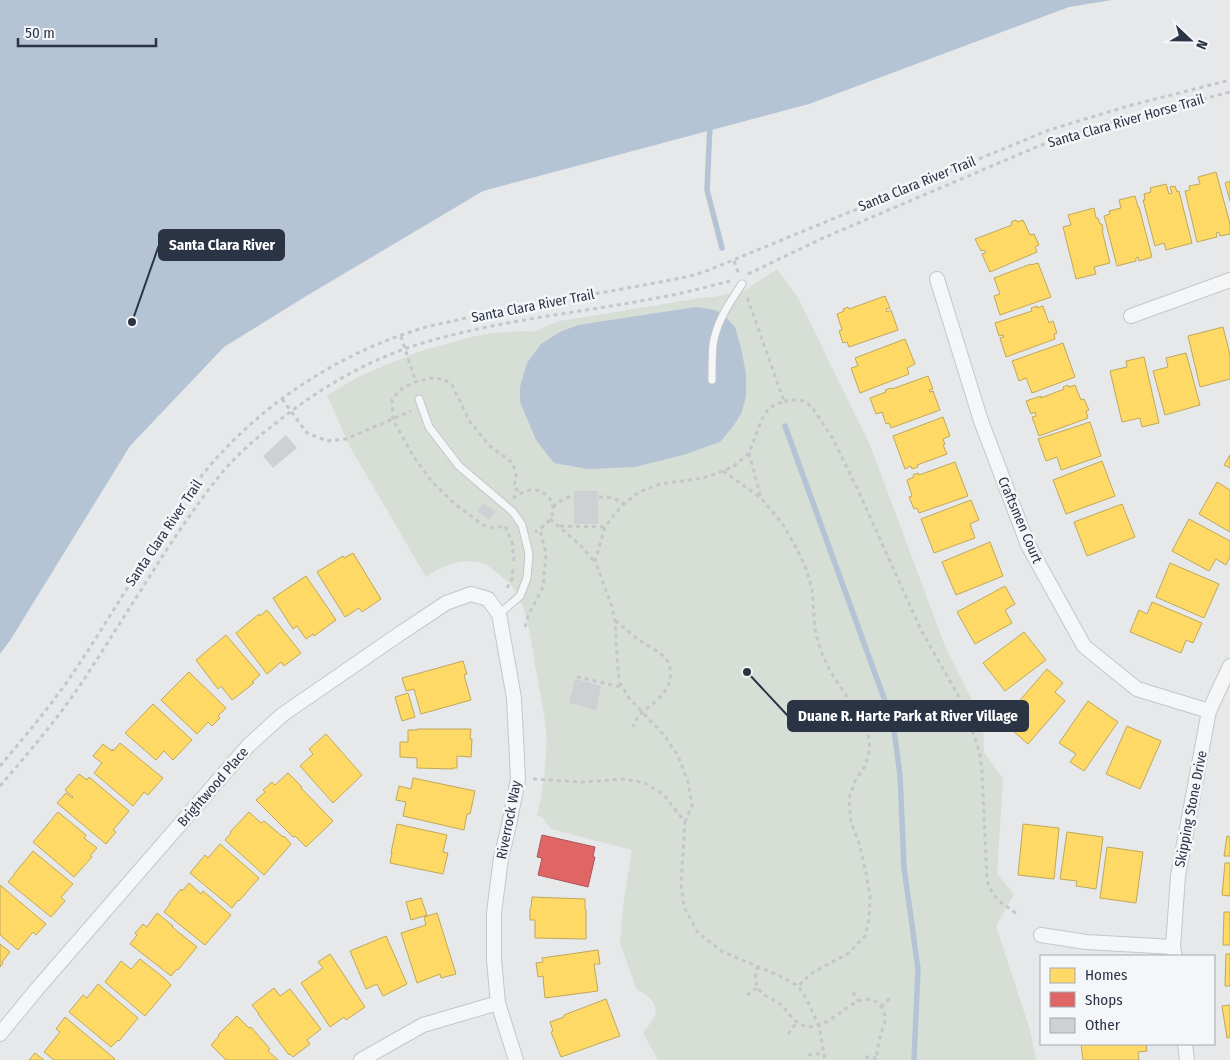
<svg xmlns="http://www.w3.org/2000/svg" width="1230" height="1060" font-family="'Fira Sans Condensed',sans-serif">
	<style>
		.green { fill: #d6ded6 }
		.water { fill: #b4c4d5 }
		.homes { fill: #ffd966; stroke: #bfa85c }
		.shops { fill: #e06666; stroke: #aa575c }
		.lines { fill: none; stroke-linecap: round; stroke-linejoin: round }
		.stream { stroke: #b4c4d5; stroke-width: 5.5 }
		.building { fill: #ced0d3 }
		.lane-casing { stroke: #c4c6c8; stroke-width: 9 }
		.street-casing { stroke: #c4c6c8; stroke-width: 16 }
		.path { stroke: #c5c6ca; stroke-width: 3; stroke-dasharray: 4 4; stroke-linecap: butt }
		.lane { stroke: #f5f6f7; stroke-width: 7 }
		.street { stroke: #f5f6f7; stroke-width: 14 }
		.labels { text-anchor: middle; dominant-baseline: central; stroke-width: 5; stroke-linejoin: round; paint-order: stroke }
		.street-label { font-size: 14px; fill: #2b3445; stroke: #f4f6f9 }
		.leader { fill: none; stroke: #2b3445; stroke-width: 2 }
		.callout-dot { fill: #2b3445; stroke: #f4f6f9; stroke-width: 2 }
		.callout { fill: #2b3445; stroke: #2b3445; stroke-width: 2 }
		.callout-label { font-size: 15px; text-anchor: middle; font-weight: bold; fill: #fff }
	</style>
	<rect width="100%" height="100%" fill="#e6e8ea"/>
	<path class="green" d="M 777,269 L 798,298 L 870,445 L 945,646 L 983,723 L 984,752 L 1003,779 L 997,874 L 1014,894 L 996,926 L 1030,1030 L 1036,1060 L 658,1060 L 643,1033 C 647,1028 652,1022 655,1015 C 659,1004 646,993 637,990 L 620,943 L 624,898 L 632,850 L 551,829 L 542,817 L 537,816 C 543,788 548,758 546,728 C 544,711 540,693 537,676 C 532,650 530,621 519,597 C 515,589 510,583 502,577 C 498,574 494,570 490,567 C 469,555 444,564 426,577 L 349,445 L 327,395 L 358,377 L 393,362 L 424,350 L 471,337 L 492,333 L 526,331 L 534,332 L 546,326 L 560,321 L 701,298 L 713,297 L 744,291 Z"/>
	<path class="water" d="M 0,0 L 1112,0 L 1069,7 L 809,104 L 483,191 L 303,298 L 224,347 L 130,446 L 11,639 L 0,654 Z
		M 696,307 L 715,310 L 723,314 L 735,327 L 741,348 L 746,374 L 746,396 L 742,412 L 734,425 L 720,442 L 683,455 L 635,467 L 588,469 L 554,463 L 536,440 L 520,402 L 520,387 L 527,363 L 541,344 L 560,332 L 578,325 Z"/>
	<path class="homes" d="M 1216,172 L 1230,224 L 1230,234 L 1220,236 L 1219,232 L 1216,233 L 1217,237 L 1197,242 L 1185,191 L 1190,190 L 1189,186 L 1200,184 L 1198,177 Z
		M 1230,181 L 1230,201 L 1225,183 Z
		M 1166,184 L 1169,194 L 1172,193 L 1170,187 L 1175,186 L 1177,192 L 1179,191 L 1192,243 L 1166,250 L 1164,243 L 1155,246 L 1143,200 L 1145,200 L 1144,194 L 1151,192 L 1150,188 Z
		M 1135,196 L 1138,207 L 1139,207 L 1152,257 L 1139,261 L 1138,257 L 1136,258 L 1136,261 L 1117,266 L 1104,216 L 1110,214 L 1109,211 L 1121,208 L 1119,200 Z
		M 1094,208 L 1096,218 L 1098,218 L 1100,224 L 1102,224 L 1103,230 L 1102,230 L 1110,263 L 1094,267 L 1096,274 L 1076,279 L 1063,227 L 1071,225 L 1068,215 Z
		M 1016,220 L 1017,222 L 1023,220 L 1030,235 L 1034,234 L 1039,245 L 1035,247 L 1037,252 L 990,272 L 982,254 L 986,253 L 984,250 L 981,251 L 975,239 L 1012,225 L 1011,222 Z
		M 1038,263 L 1051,297 L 1000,315 L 994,296 L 1000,294 L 994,278 L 1031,264 L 1031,265 Z
		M 885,296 L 890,308 L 886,309 L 887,312 L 891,310 L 898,330 L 849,347 L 847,342 L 843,343 L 839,331 L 842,330 L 837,314 L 844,311 L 843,309 L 848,307 L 849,309 Z
		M 1037,306 L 1037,308 L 1043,306 L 1049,323 L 1053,321 L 1057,333 L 1054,334 L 1055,339 L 1006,357 L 1000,338 L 1004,337 L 1003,335 L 999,336 L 995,323 L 1032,311 L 1031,308 Z
		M 1223,327 L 1230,355 L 1230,379 L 1200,387 L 1188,336 Z
		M 905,339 L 915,364 L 907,368 L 909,374 L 860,393 L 851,368 L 858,366 L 855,358 Z
		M 1063,343 L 1075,377 L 1032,393 L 1026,378 L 1019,381 L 1012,361 Z
		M 1186,353 L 1200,405 L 1165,415 L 1153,371 L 1168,367 L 1166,358 Z
		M 1144,357 L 1159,423 L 1142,427 L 1140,418 L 1122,422 L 1110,371 L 1127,367 L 1126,361 Z
		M 928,376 L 933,389 L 929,390 L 930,392 L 933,391 L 940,410 L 891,428 L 889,423 L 886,424 L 882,412 L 876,414 L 870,398 L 886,392 L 885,390 L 891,388 L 892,389 Z
		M 1068,385 L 1069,387 L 1075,385 L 1081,400 L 1084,399 L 1089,410 L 1086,411 L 1088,418 L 1039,436 L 1032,417 L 1036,416 L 1035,412 L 1031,414 L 1026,401 L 1041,396 L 1041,398 L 1064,389 L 1063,387 Z
		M 943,417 L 950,436 L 943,439 L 945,444 L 943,445 L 947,454 L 917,465 L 918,467 L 912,469 L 911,466 L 905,469 L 893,436 Z
		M 1090,422 L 1101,456 L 1061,470 L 1057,457 L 1046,461 L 1038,439 Z
		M 1230,455 L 1230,468 L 1224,465 Z
		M 1102,461 L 1115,496 L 1066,514 L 1053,480 Z
		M 955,462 L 968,496 L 919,513 L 917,508 L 914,509 L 909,497 L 912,496 L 907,480 L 914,477 L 913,475 L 918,473 L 919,475 Z
		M 1217,482 L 1230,490 L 1230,532 L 1199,514 Z
		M 971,500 L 979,520 L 970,524 L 975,538 L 934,553 L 921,519 Z
		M 1122,504 L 1135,537 L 1087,556 L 1074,522 Z
		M 1189,519 L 1230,541 L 1230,557 L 1226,565 L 1216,559 L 1209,571 L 1172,551 Z
		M 990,542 L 1003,576 L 956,595 L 942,562 Z
		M 353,553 L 381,599 L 362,612 L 359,608 L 345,617 L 317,572 L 343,556 L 344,558 Z
		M 1170,563 L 1219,584 L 1204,618 L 1156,597 Z
		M 306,576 L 336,620 L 314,636 L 313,634 L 306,639 L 297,626 L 293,629 L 273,598 Z
		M 1005,586 L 1015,604 L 1005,610 L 1012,623 L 975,644 L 957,612 Z
		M 1152,602 L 1202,623 L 1193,643 L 1186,640 L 1181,653 L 1130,632 L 1139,610 L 1147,614 Z
		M 267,610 L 301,653 L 284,666 L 281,662 L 267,674 L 236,633 L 259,614 L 260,616 Z
		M 1024,632 L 1046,660 L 1005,691 L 983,663 Z
		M 226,635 L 260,675 L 252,682 L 254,683 L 232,700 L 221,686 L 218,689 L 196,660 Z
		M 463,661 L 467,674 L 464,675 L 471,700 L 421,714 L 414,689 L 406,691 L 402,678 Z
		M 1047,669 L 1063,683 L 1055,692 L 1065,701 L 1028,744 L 1002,721 Z
		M 189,672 L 226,708 L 218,716 L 220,718 L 212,726 L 208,722 L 197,734 L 161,700 Z
		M 408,693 L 415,717 L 402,721 L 395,697 Z
		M 1088,701 L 1118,722 L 1084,771 L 1070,762 L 1076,754 L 1059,743 Z
		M 153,704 L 192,740 L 173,760 L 164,751 L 156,760 L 125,733 Z
		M 1127,726 L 1161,741 L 1140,789 L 1106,774 Z
		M 417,729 L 471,729 L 470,739 L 472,739 L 471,757 L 457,756 L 457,768 L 453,768 L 453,769 L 417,768 L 417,758 L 400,757 L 400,742 L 408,742 L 408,730 L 417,730 Z
		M 326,734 L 362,775 L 333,803 L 300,766 L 313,754 L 309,749 Z
		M 120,743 L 163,778 L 148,795 L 144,792 L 133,806 L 94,773 L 102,763 L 93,756 L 103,744 L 112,751 L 112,749 L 113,751 Z
		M 288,773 L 302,787 L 301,788 L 333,821 L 306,847 L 295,836 L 293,837 L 256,800 L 265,792 L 263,790 L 272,782 L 275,785 Z
		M 79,774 L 87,780 L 89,777 L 129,811 L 113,830 L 116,832 L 106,844 L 57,803 L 66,793 L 72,798 L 73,797 L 65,790 Z
		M 413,778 L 475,791 L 470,814 L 467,814 L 464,830 L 412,818 L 403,816 L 406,802 L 396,800 L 399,786 L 411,789 Z
		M 58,812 L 86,835 L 84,838 L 97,848 L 90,856 L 92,857 L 74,877 L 33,842 Z
		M 249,812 L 261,823 L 264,821 L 283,837 L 284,836 L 291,844 L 264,875 L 225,840 L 231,833 L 230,832 Z
		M 397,824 L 447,835 L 443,852 L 448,853 L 443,874 L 390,863 L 392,853 L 391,853 Z
		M 1023,824 L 1059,828 L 1054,879 L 1018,875 Z
		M 1067,832 L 1103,837 L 1096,889 L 1076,886 L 1077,881 L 1060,879 Z
		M 1227,836 L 1230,837 L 1230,856 L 1224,856 Z
		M 220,844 L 259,878 L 239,901 L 238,900 L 232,908 L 190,873 L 205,855 L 208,858 Z
		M 1107,847 L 1143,852 L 1136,903 L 1100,898 Z
		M 33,851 L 73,884 L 61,897 L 65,901 L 51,917 L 8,882 L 14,875 L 14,874 Z
		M 1225,863 L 1230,863 L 1230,896 L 1222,895 Z
		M 189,883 L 201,894 L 203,891 L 231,915 L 205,945 L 164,912 L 170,904 L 169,904 L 181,889 L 182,891 Z
		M 0,885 L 46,924 L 36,935 L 33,932 L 18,950 L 0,935 Z
		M 532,897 L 585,899 L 585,909 L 586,909 L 586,939 L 535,938 L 535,920 L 530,920 L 530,908 L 531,908 Z
		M 421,898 L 427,915 L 411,920 L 406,902 Z
		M 1224,912 L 1230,912 L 1230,945 L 1223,945 Z
		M 157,913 L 173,926 L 172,927 L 197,947 L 178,970 L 177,969 L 171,976 L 130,944 L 137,935 L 135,933 L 143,924 L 147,927 Z
		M 437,913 L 456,974 L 441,978 L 440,974 L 417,983 L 401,933 L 426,925 L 424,917 Z
		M 386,936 L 407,984 L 383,996 L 377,984 L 366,989 L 350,951 Z
		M 0,944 L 10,952 L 2,962 L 3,963 L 0,967 Z
		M 598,950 L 600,964 L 594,964 L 598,991 L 545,998 L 543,978 L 544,978 L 543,976 L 538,977 L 536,963 L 543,962 L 542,958 Z
		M 330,954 L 365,1007 L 346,1020 L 344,1017 L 330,1027 L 301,983 L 323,968 L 318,962 Z
		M 1226,954 L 1230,954 L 1230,986 L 1225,986 Z
		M 140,959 L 164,978 L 171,985 L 145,1016 L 105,982 L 121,961 L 131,969 Z
		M 98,984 L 138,1018 L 119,1041 L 118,1040 L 111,1047 L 69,1012 L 83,995 L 87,998 Z
		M 274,988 L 280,996 L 290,989 L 321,1029 L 307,1040 L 310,1044 L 293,1057 L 290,1054 L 289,1055 L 258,1014 L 259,1014 L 252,1005 Z
		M 606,999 L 620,1036 L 561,1057 L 551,1032 L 553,1031 L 550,1022 L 564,1017 L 564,1015 Z
		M 1230,1005 L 1230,1037 L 1227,1038 L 1222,1006 Z
		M 237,1016 L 249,1028 L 251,1027 L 270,1049 L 268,1051 L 278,1060 L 226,1060 L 211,1045 L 219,1036 L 218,1035 Z
		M 65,1017 L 115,1059 L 114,1060 L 54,1060 L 44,1052 L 60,1032 L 56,1029 Z
		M 1081,1044 L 1146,1044 L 1147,1051 L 1138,1052 L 1139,1060 L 1083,1060 Z
		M 35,1053 L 44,1060 L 29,1060 Z"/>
	<path class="shops" d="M 542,835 L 595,847 L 593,857 L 595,857 L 588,887 L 538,875 L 542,858 L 537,857 Z"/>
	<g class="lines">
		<path class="stream" d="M 710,124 L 707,190 L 722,248
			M 785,426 L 893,723 L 900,775 L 904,867 L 918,969 L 914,1060"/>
	</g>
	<path class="building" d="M 286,435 L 297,448 L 273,468 L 263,456 Z
		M 574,491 L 598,491 L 598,524 L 574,524 Z
		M 484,503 L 496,512 L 489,520 L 477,511 Z
		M 575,679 L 601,686 L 596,710 L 569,703 Z"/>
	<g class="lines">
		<defs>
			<path id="lane" d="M 712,380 C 712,368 712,356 713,345 C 716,322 730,302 742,284
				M 419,399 L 429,427 L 459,466 L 513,512 L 522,525 L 529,554 L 527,578 L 520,596 L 499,614"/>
			<path id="street" d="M 937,279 L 981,421 L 1028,545 L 1084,646 L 1137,689 L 1209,711
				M 1131,316 L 1230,280
				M 1041,935 L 1086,942 L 1173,947
				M 1175,956 L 1173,947 L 1178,876 L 1209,711 L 1230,666
				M 0,1034 L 37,989 L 248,746 L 282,715 L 395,637 L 446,603 L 471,594 L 488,599 L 499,614 L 514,698 L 518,779 L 509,825 L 501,858 L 494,913 L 494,960 L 498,1003 L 516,1060
				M 1185,1044 L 1187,1060
				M 361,1060 L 423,1025 L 498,1003"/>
		</defs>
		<use href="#lane" class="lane-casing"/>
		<use href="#street" class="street-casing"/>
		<path class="path" d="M 734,261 L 739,275
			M 748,274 L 823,238 L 1041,145 L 1098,126 L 1230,92
			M 401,336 L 416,383
			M 282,399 L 307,433 L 327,441 L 346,439 L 411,411
			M 784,401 L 795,400 L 804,401 L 812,407 L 833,439 L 857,488 L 921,630 L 958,695 L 968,717 L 980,754 L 982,772 L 987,880 C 993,899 1002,903 1017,914
			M 749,453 L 761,498
			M 723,471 L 761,498 L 782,523 L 797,549 L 807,571 L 812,590 L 815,630 L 821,651 L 830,671 L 846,695 L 859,712 L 868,732 L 870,748 L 865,766 L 855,781 L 849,798 L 851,822 L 859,843 L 866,873 L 870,896 L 869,919 L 865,936 L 849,953 L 812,973 L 798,986
			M 599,497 C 609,497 616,498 624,504
			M 513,498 C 518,495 525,490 531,490 C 546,488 559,505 550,519 C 547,524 540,529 535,532
			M 553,507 C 559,502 565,497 574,496
			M 550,519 L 580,545 L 594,561
			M 560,526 L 605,527
			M 514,561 L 512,542 L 505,526 L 494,528 L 483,525 L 455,504 L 432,482 L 414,457 L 393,420 L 392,400 L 400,390 L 415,382 L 431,378 L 444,379 L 452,385 L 470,422 L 490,446 L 513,463 L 516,475 L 514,487 L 522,494
			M 507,588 L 512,579 L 513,567
			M 615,621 C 623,626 629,632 636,638 C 645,645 665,653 669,664 C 670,667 670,669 670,672 C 672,683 666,691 658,699 C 648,709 638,712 633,727
			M 525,627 L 528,616 L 543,587 L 546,554 L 540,529
			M 577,677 L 622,687
			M 0,766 C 23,739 46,711 67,682 C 97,638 125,591 154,546 C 164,531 173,515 183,501 C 240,417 330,355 426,327 C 438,324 450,322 461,319 C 485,314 508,309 532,305 C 583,296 635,287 686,277 L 704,272 L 1049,130 L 1128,106 L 1230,80
			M 533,779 L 582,782 L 625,779 L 645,783 L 664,795 L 685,822 L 681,884 L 684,907 L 698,933 L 723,952 L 778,975 L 798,986 L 807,1000 L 819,1026 L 825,1060
			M 0,786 C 30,751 60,716 85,678 C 114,633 142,588 171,543 C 189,517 206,491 227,467 C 242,450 259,436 276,423 C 316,391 359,365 407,348 C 488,321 573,314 657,298 C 681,294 706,287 730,281
			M 685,822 L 692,805 L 688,782 L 678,756 L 664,735 L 629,698 L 620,683 L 618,671 L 615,621 L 611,604 L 595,561 L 605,527 L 613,516 L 624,504 L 639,492 L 660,484 L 703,478 L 723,471 L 734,466 L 749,453 L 762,419 L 769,408 L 784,401 L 747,297
			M 758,966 C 753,978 755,989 766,996 C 772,999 778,1002 782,1006 C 789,1013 795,1024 805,1026 C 823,1031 844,1007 859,1001 C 872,995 885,1005 885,1019 C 885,1025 881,1031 880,1037 C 878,1045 877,1053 876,1060
			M 853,992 L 858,1001
			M 747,995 L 758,987
			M 881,1007 L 890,998
			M 788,1034 L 797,1022
			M 808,1055 L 824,1053
			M 865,1057 L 876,1058"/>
		<use href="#lane" class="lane"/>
		<use href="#street" class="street"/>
	</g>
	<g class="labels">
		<g class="street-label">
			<text transform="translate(1126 121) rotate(-16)">Santa Clara River Horse Trail</text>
			<text transform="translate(917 184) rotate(-22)">Santa Clara River Trail</text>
			<text transform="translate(533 306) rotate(-11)">Santa Clara River Trail</text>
			<text transform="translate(1020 520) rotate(67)">Craftsmen Court</text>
			<text transform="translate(164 533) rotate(-56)">Santa Clara River Trail</text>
			<text transform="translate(213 787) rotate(-49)">Brightwood Place</text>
			<text transform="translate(1191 809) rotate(-79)">Skipping Stone Drive</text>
			<text transform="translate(509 820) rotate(-79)">Riverrock Way</text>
		</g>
	</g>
	<path class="leader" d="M132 322L159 245M747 672L788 716"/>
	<g class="callout-dot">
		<circle cx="132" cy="322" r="5"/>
		<circle cx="747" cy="672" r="5"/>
	</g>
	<g class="callout">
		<rect x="159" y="230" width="125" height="30" rx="5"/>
		<rect x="788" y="701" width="240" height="30" rx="5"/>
	</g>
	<g class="callout-label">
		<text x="222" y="250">Santa Clara River</text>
		<text x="908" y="721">Duane R. Harte Park at River Village</text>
	</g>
	<rect x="1040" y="955" width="175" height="90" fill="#f4f6f9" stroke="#a4a8b1"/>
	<rect x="1050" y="968" width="25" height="15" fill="#ffd966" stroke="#a4a8b1"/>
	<text x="1085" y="980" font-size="15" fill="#2b3445">Homes</text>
	<rect x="1050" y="992" width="25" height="15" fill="#e06666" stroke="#a4a8b1"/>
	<text x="1085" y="1005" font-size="15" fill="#2b3445">Shops</text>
	<rect x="1050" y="1018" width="25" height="15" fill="#ced0d3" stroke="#a4a8b1"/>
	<text x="1085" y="1030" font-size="15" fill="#2b3445">Other</text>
	<g transform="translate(1190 40) rotate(112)" stroke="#f4f6f9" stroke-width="4" paint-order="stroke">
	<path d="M0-4L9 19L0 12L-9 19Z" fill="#2b3445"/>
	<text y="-8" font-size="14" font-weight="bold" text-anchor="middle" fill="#2b3445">N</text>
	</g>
	<path d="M18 38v8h138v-8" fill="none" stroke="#2b3445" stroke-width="2.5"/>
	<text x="25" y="38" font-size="15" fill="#2b3445" stroke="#f4f6f9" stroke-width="4" paint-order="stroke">50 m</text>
</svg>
